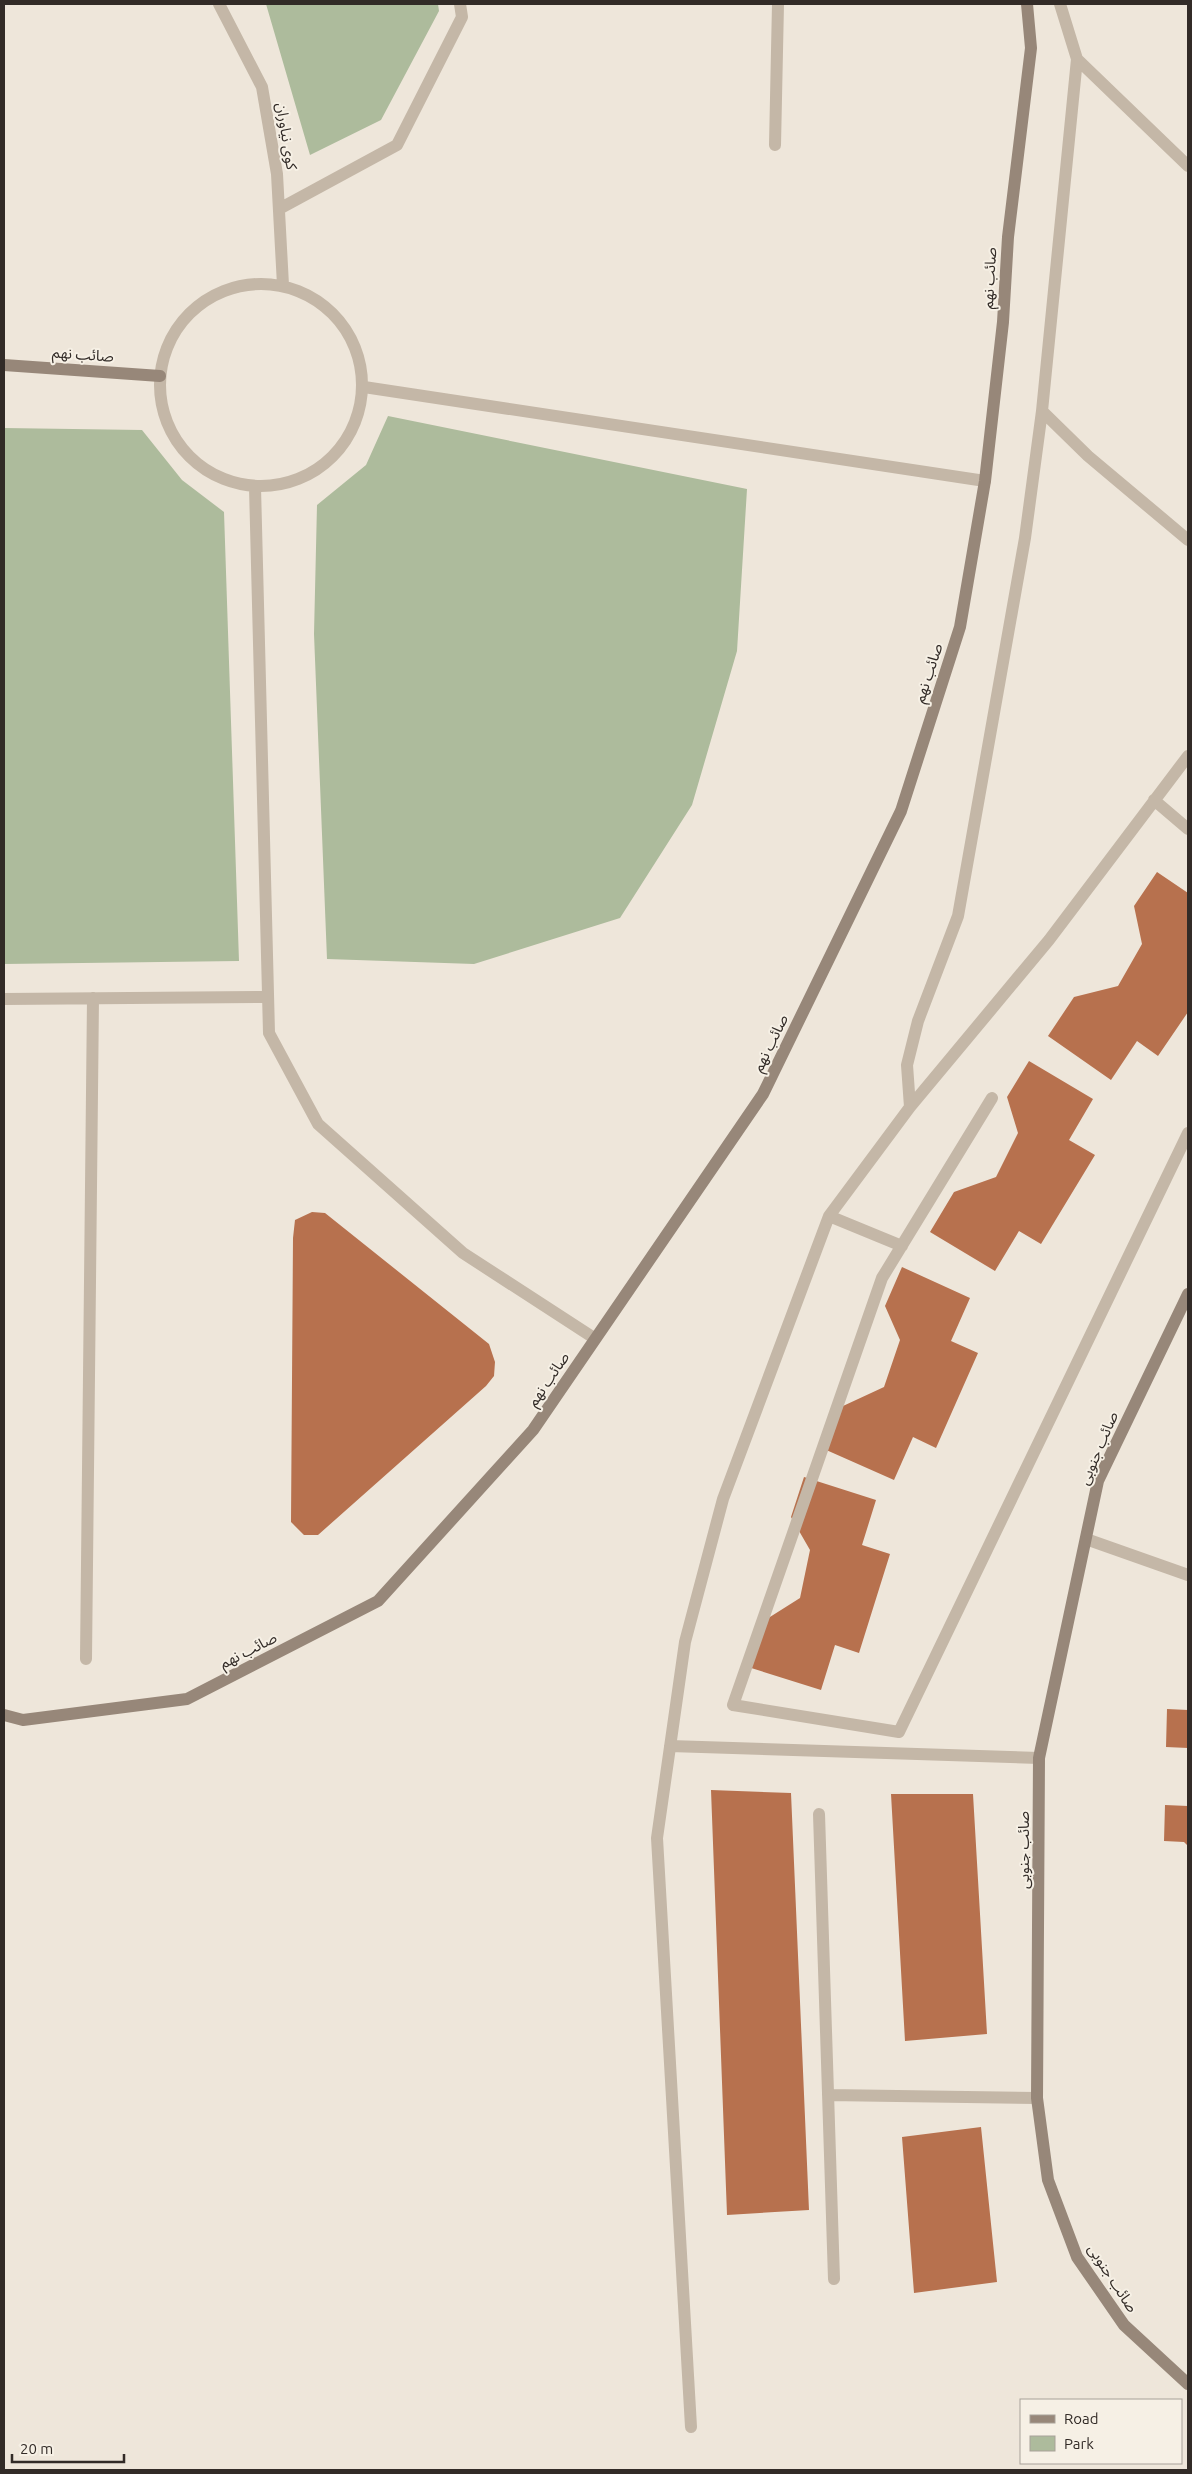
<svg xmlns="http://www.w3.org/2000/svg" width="1192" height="2474" font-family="Ubuntu,'Noto Sans Arabic',sans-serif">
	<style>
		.green { fill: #adbb9c }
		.building { fill: #b7714e }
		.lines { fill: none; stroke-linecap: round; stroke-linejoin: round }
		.street { stroke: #c4b7a7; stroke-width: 12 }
		.secondary { stroke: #978779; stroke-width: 12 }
		.labels { text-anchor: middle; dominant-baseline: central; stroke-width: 4; stroke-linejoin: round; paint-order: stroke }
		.street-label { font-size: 15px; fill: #322b27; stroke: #f6f0e5 }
	</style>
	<rect width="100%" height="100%" fill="#eee6da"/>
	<path class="green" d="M 266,4 L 438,4 L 439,11 L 381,120 L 310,155 Z
		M 388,416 L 747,489 L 737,651 L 692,805 L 620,918 L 474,964 L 327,959 L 314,634 L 317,505 L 366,465 Z
		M 4,428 L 142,430 L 182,480 L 224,512 L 239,961 L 4,964 Z"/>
	<path class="building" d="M 1157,872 L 1188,893 L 1188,1012 L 1158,1056 L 1137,1041 L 1111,1080 L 1048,1036 L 1074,997 L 1118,986 L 1142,944 L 1134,906 Z
		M 1029,1061 L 1093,1099 L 1069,1140 L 1095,1155 L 1041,1244 L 1019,1231 L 995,1271 L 930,1232 L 954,1192 L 996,1177 L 1018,1133 L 1007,1097 Z
		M 312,1212 L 325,1213 L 489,1344 L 495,1362 L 494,1376 L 486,1386 L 318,1535 L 304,1535 L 291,1522 L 293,1238 L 295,1220 Z
		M 902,1267 L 970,1298 L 951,1341 L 978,1353 L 936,1448 L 913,1437 L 894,1480 L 824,1449 L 843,1406 L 884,1387 L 900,1340 L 885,1306 Z
		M 804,1477 L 876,1500 L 862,1545 L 890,1554 L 859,1653 L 835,1645 L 821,1690 L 748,1667 L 762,1622 L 800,1598 L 810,1550 L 791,1517 Z
		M 1167,1709 L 1188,1710 L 1188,1748 L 1166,1747 Z
		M 711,1790 L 791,1793 L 809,2210 L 727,2215 Z
		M 891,1794 L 973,1794 L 987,2034 L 905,2041 Z
		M 1165,1805 L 1188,1806 L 1188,1846 L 1184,1842 L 1164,1841 Z
		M 981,2127 L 997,2282 L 914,2293 L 902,2137 Z"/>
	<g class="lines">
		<path class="street" d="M 219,4 L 262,87 L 277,174 L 283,285
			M 1060,4 L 1077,59 L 1042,411 L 1088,456 L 1188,540
			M 1077,59 L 1188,166
			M 775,145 L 778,4
			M 279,209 L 397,145 L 462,17 L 460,4
			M160 385a101 101 0 1 1 202 0a101 101 0 1 1-202 0Z
			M 364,387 L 985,481
			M 255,487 L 269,1033 L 318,1124 L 463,1253 L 594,1338
			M 1154,800 L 1188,829
			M 4,999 L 268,997
			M 992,1098 L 882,1278 L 733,1705 L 899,1732 L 1188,1133
			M 910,1107 L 907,1065 L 918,1021 L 958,916 L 1025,538 L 1042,411
			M 829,1216 L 902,1246
			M 1086,1539 L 1188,1575
			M 86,1659 L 93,998
			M 670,1746 L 1039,1758
			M 819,1814 L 834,2279
			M 828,2095 L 1037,2098
			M 691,2427 L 657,1838 L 685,1642 L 723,1499 L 829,1216 L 910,1107 L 1049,940 L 1188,756"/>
		<path class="secondary" d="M 4,365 L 160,376
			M 1188,1294 L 1098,1481 L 1039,1758 L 1037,2098 L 1048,2180 L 1077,2257 L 1124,2325 L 1188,2384
			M 4,1715 L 23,1720 L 187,1699 L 378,1601 L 533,1430 L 763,1094 L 901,811 L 960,627 L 985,481 L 1003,322 L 1008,237 L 1031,48 L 1027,4"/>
	</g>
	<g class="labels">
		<g class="street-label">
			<text transform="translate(287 136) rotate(81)">کوی نیاوران</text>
			<text transform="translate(989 278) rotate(-87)">صائب نهم</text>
			<text transform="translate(83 354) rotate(4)">صائب نهم</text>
			<text transform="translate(928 673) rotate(-72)">صائب نهم</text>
			<text transform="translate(770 1043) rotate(-64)">صائب نهم</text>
			<text transform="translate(548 1379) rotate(-56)">صائب نهم</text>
			<text transform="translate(1098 1448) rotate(-67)">صائب جنوبی</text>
			<text transform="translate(248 1650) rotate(-27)">صائب نهم</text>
			<text transform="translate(1023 1850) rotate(-90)">صائب جنوبی</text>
			<text transform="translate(1113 2278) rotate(57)">صائب جنوبی</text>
		</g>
	</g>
	<rect width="1192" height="2474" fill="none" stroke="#322b27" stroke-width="10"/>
	<rect x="1020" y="2399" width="162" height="65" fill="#f6f0e5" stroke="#a8a199"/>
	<rect x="1030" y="2415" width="25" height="8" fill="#978779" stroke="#a8a199"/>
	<text x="1064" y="2424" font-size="15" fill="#322b27">Road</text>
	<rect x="1030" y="2436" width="25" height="15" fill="#adbb9c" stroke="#a8a199"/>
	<text x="1064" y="2449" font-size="15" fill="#322b27">Park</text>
	<path d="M12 2454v8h112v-8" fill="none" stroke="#322b27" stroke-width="2.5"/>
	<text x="20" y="2454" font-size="15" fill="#322b27" stroke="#f6f0e5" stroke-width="4" paint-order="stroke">20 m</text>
</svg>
